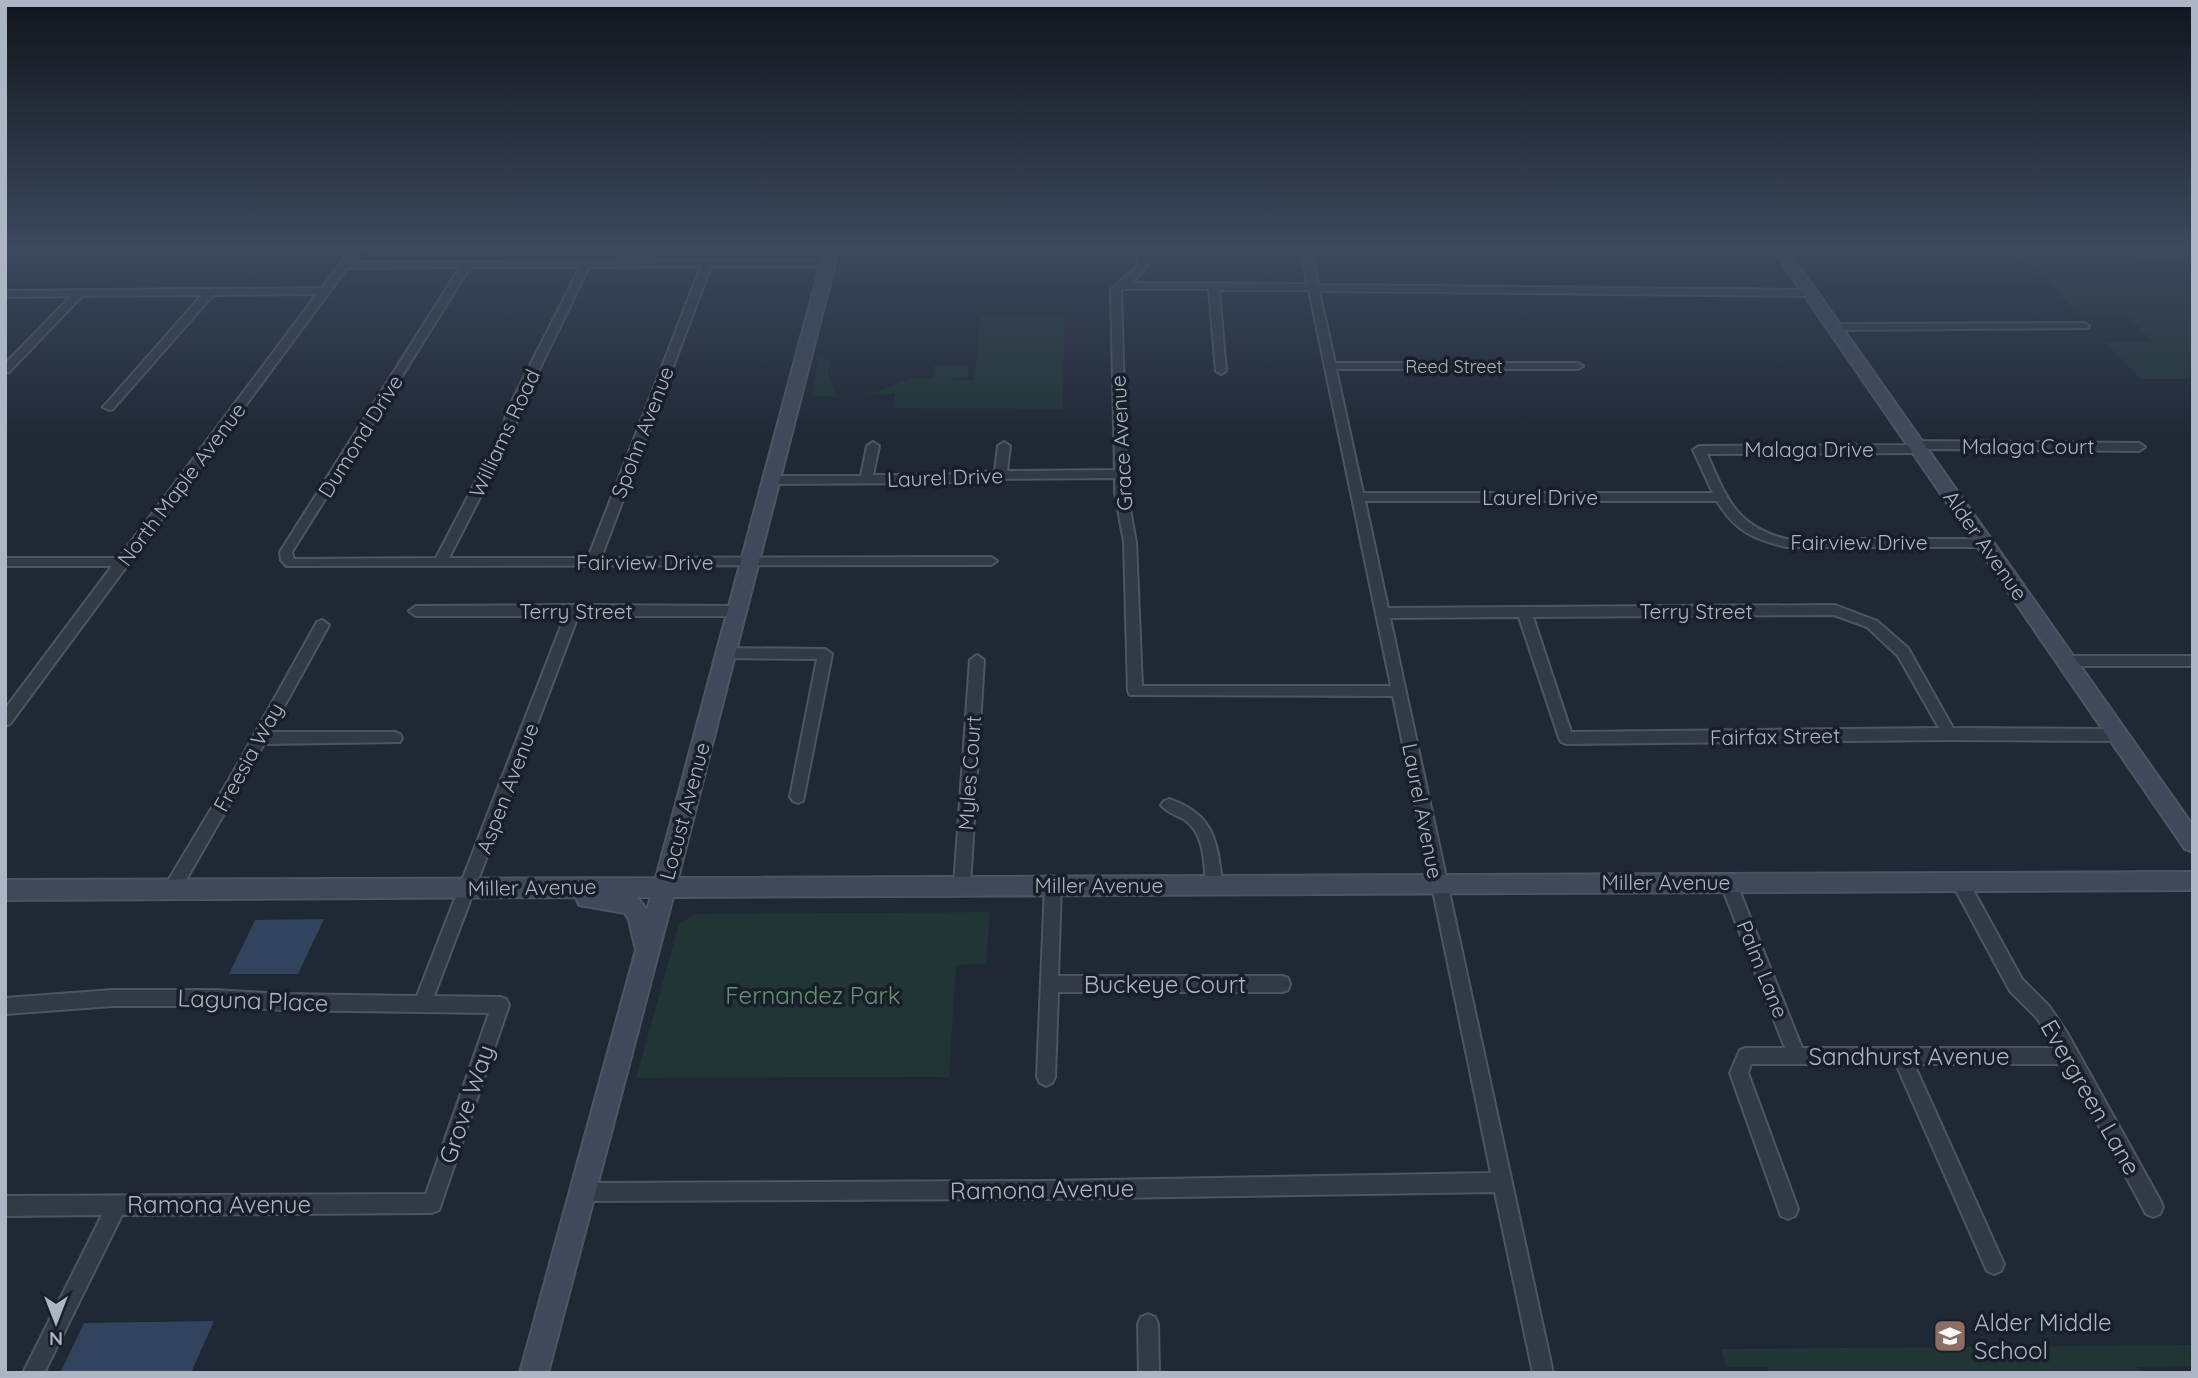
<svg xmlns="http://www.w3.org/2000/svg" width="2198" height="1378" font-family="Quicksand,sans-serif">
	<style>
		.green { fill: #213436 }
		.water { fill: #32445d }
		.lines { fill: none; stroke-linecap: round; stroke-linejoin: round }
		.street-casing { stroke: #4d5561; stroke-width: 4 }
		.secondary-casing { stroke: #4d5561; stroke-width: 4 }
		.street { fill: #323a46; fill-rule: evenodd }
		.secondary { fill: #404959; fill-rule: evenodd }
		.labels { text-anchor: middle; dominant-baseline: central; stroke-width: 7; stroke-linejoin: round; paint-order: stroke }
		.far-street-label { font-size: 18px; fill: #acb5c3; stroke: #181f2a }
		.street-label { font-size: 21px; fill: #acb5c3; stroke: #181f2a }
		.near-street-label { font-size: 24px; fill: #acb5c3; stroke: #181f2a }
		.near-park-label { font-size: 24px; fill: #64936f; stroke: #181f2a }
		.near-poi-label { font-size: 24px; fill: #acb5c3; stroke: #181f2a; text-anchor: start }
	</style>
	<rect width="100%" height="100%" fill="#1f2835"/>
	<path class="green" d="M 2010,248 L 2193,248 L 2193,258 L 2131,259 L 2150,276 L 2171,276 L 2193,297 L 2193,379 L 2140,379 L 2105,342 L 2152,342 L 2128,316 L 2079,315 L 2026,259 L 2019,258 Z
		M 981,315 L 1064,316 L 1063,409 L 893,408 L 895,394 L 868,395 L 909,379 L 933,379 L 934,366 L 969,366 L 967,378 L 941,379 L 974,380 Z
		M 819,357 L 829,360 L 828,373 L 838,397 L 812,396 Z
		M 990,912 L 986,964 L 956,965 L 949,1077 L 636,1078 L 679,924 L 695,914 Z
		M 2193,1345 L 2193,1366 L 2136,1367 L 2145,1373 L 2107,1373 L 2096,1369 L 2104,1373 L 1767,1373 L 1769,1367 L 1726,1367 L 1721,1349 Z"/>
	<path class="water" d="M 324,919 L 298,974 L 229,974 L 255,920 Z
		M 214,1321 L 191,1373 L 60,1373 L 84,1323 Z"/>
	<g class="lines">
		<defs>
			<path id="street" d="M 352,248 L 362,248 L 352,262 L 831,261 L 833,263 L 828,266 L 711,266 L 601,558 L 991,557 L 997,561 L 991,565 L 286,566 L 281,560 L 280,552 L 460,267 L 347,268 L 10,724 L 5,726 L 5,709 L 112,566 L 5,566 L 5,558 L 119,558 L 317,294 L 213,295 L 113,409 L 109,410 L 103,407 L 105,405 L 202,295 L 82,296 L 9,372 L 5,373 L 5,364 L 71,296 L 5,297 L 5,291 L 322,288 ZM 701,266 L 588,558 L 449,558 L 513,433 L 520,409 L 589,267 ZM 470,267 L 580,267 L 508,409 L 501,433 L 436,558 L 294,559 L 292,552 Z
				M 1137,248 L 1147,248 L 1148,265 L 1132,283 L 1308,284 L 1300,248 L 1310,248 L 1318,285 L 1811,290 L 1816,293 L 1811,296 L 1319,291 L 1335,363 L 1578,363 L 1583,366 L 1578,369 L 1336,369 L 1363,493 L 1713,493 L 1693,450 L 1699,446 L 1910,445 L 1916,441 L 2139,443 L 2145,447 L 2139,451 L 1925,449 L 1919,453 L 1707,454 C 1726,497 1735,526 1786,539 L 1984,539 L 1990,543 L 1984,547 L 1786,547 C 1753,539 1735,531 1717,501 L 1365,501 L 1388,608 L 1835,605 L 1877,621 L 1908,648 L 1953,728 L 2118,729 L 2123,731 L 2125,735 L 2123,739 L 2118,741 L 1949,740 L 1566,744 L 1561,742 L 1559,738 L 1519,617 L 1390,618 L 1553,1373 L 1533,1373 L 1495,1192 L 1044,1199 L 582,1201 L 575,1199 L 573,1192 L 575,1185 L 582,1183 L 1044,1181 L 1491,1173 L 1393,696 L 1130,695 L 1128,691 L 1124,542 L 1115,493 L 1115,478 L 987,479 L 941,483 L 770,484 L 764,480 L 770,476 L 861,476 L 867,446 L 873,442 L 879,446 L 873,475 L 941,475 L 995,471 L 998,446 L 1004,442 L 1010,446 L 1007,471 L 1115,470 L 1111,290 C 1118,281 1130,275 1138,265 ZM 1124,289 L 1209,289 L 1216,371 L 1221,374 L 1226,371 L 1219,290 L 1309,290 L 1391,686 L 1142,686 L 1136,542 L 1127,493 L 1121,291 ZM 1834,615 L 1867,627 L 1898,656 L 1939,728 L 1571,732 L 1533,617 Z
				M 2084,323 L 2089,326 L 2088,328 L 1834,330 L 1829,327 L 1834,324 Z
				M 574,605 L 737,606 L 744,611 L 737,616 L 578,616 L 434,996 L 500,997 L 506,999 L 509,1005 L 439,1210 L 432,1213 L 122,1215 L 44,1373 L 23,1373 L 102,1215 L 5,1216 L 5,1196 L 426,1194 L 489,1013 L 283,1010 L 214,1006 L 113,1006 L 5,1014 L 5,998 L 113,990 L 214,990 L 283,994 L 417,996 L 565,616 L 416,616 L 409,611 L 416,606 Z
				M 322,620 L 329,625 L 270,732 L 395,732 L 400,734 L 402,738 L 400,742 L 264,744 L 178,894 L 172,896 L 166,894 L 164,889 L 166,884 L 234,771 L 317,622 Z
				M 726,648 L 825,649 L 832,654 L 803,801 L 798,803 L 793,801 L 790,797 L 817,659 L 726,658 L 719,653 Z
				M 977,655 L 984,660 L 970,885 L 968,890 L 962,892 L 956,890 L 954,885 L 970,660 Z
				M 2067,656 L 2193,656 L 2193,666 L 2067,666 L 2060,661 Z
				M 1169,799 C 1204,811 1216,830 1220,867 C 1221,874 1223,882 1220,889 L 1214,891 L 1208,889 L 1206,884 C 1204,862 1205,835 1185,820 C 1177,815 1167,813 1161,805 L 1164,801 Z
				M 1728,875 L 1734,877 L 1736,882 L 1802,1048 L 2056,1048 L 2037,1018 L 2010,991 L 1954,887 L 1952,882 L 1954,877 L 1960,875 L 1966,877 L 2022,979 L 2049,1006 L 2066,1031 L 2160,1200 L 2163,1207 L 2160,1214 L 2153,1217 L 2146,1214 L 2066,1064 L 1914,1064 L 2004,1264 L 2001,1271 L 1994,1274 L 1987,1271 L 1896,1064 L 1751,1064 L 1748,1073 L 1798,1209 L 1795,1216 L 1788,1219 L 1781,1216 L 1730,1073 L 1740,1050 L 1746,1048 L 1785,1048 L 1720,882 L 1722,877 Z
				M 1053,879 L 1059,881 L 1061,886 L 1058,976 L 1282,976 L 1288,978 L 1290,984 L 1288,990 L 1282,992 L 1058,992 L 1055,1077 L 1052,1083 L 1046,1086 L 1040,1083 L 1037,1077 L 1045,886 L 1047,881 Z
				M 1148,1314 L 1155,1317 L 1158,1324 L 1159,1373 L 1139,1373 L 1138,1324 L 1141,1317 Z"/>
			<path id="secondary" d="M 825,248 L 839,248 L 678,878 L 2193,872 L 2193,890 L 673,897 L 548,1373 L 520,1373 L 636,950 L 629,920 L 625,913 L 579,905 L 576,897 L 5,900 L 5,880 L 656,878 ZM 637,897 L 651,897 L 647,910 Z
				M 1772,248 L 1786,248 L 2193,826 L 2193,852 L 2185,849 Z"/>
		</defs>
		<use href="#street" class="street-casing"/>
		<use href="#secondary" class="secondary-casing"/>
		<use href="#street" class="street"/>
		<use href="#secondary" class="secondary"/>
	</g>
	<linearGradient id="sky" x2="0" y2="1"><stop stop-color="#11161d"/><stop offset="0.56" stop-color="#3c485c"/><stop offset="1" stop-color="#3c485c" stop-opacity="0"/></linearGradient>
	<rect width="2198" height="441" fill="url(#sky)"/>
	<defs>
		<symbol id="school-square" viewBox="-11 -11 22 22"><rect x="-9" y="-9" width="18" height="18" rx="4" fill="#8d6e63" stroke="#181f2a"/><path d="M0-5L7-2L0 1L-7-2ZM-4 1L0 2.5L4 1V4Q0 6-4 4Z" fill="#fff"/></symbol>
	</defs>
	<g fill-rule="evenodd">
		<use href="#school-square" x="1931" y="1317" width="38" height="38"/>
	</g>
	<g class="labels">
		<g class="far-street-label">
			<text x="1454" y="366">Reed Street</text>
		</g>
		<g class="street-label">
			<text transform="translate(642 432) rotate(-69)">Spohn Avenue</text>
			<text transform="translate(504 433) rotate(-65)">Williams Road</text>
			<text transform="translate(360 436) rotate(-58)">Dumond Drive</text>
			<text transform="translate(1121 443) rotate(-93)">Grace Avenue</text>
			<text x="2028" y="446">Malaga Court</text>
			<text x="1809" y="449">Malaga Drive</text>
			<text transform="translate(945 477) rotate(-2)">Laurel Drive</text>
			<text transform="translate(181 484) rotate(-53)">North Maple Avenue</text>
			<text x="1540" y="497">Laurel Drive</text>
			<text x="1859" y="542">Fairview Drive</text>
			<text transform="translate(1986 545) rotate(55)">Alder Avenue</text>
			<text x="645" y="562">Fairview Drive</text>
			<text x="576" y="611">Terry Street</text>
			<text x="1696" y="611">Terry Street</text>
			<text transform="translate(1775 736) rotate(-1)">Fairfax Street</text>
			<text transform="translate(248 757) rotate(-61)">Freesia Way</text>
			<text transform="translate(969 773) rotate(-86)">Myles Court</text>
			<text transform="translate(507 788) rotate(-69)">Aspen Avenue</text>
			<text transform="translate(684 811) rotate(-75)">Locust Avenue</text>
			<text transform="translate(1423 811) rotate(79)">Laurel Avenue</text>
			<text x="1666" y="882">Miller Avenue</text>
			<text x="1099" y="885">Miller Avenue</text>
			<text transform="translate(532 887) rotate(-1)">Miller Avenue</text>
			<text transform="translate(1763 969) rotate(68)">Palm Lane</text>
		</g>
		<g class="near-street-label">
			<text x="1165" y="984">Buckeye Court</text>
			<text transform="translate(253 1000) rotate(2)">Laguna Place</text>
			<text x="1909" y="1056">Sandhurst Avenue</text>
			<text transform="translate(2091 1097) rotate(60)">Evergreen Lane</text>
			<text transform="translate(466 1104) rotate(-71)">Grove Way</text>
			<text transform="translate(1042 1189) rotate(-1)">Ramona Avenue</text>
			<text x="219" y="1204">Ramona Avenue</text>
		</g>
		<g class="near-park-label">
			<text x="813" y="995">Fernandez Park</text>
		</g>
		<g class="near-poi-label">
			<text x="1974" y="1322">Alder Middle<tspan x="1974" dy="28">School</tspan></text>
		</g>
	</g>
	<rect width="2198" height="1378" fill="none" stroke="#acb5c3" stroke-width="14"/>
	<g transform="translate(56 1322) rotate(180)" stroke="#181f2a" stroke-width="5" paint-order="stroke">
	<path d="M0-5L12 26L0 18L-12 26Z" fill="#acb5c3"/>
	<text y="-10" font-size="19" font-weight="bold" text-anchor="middle" fill="#acb5c3">N</text>
	</g>
</svg>
